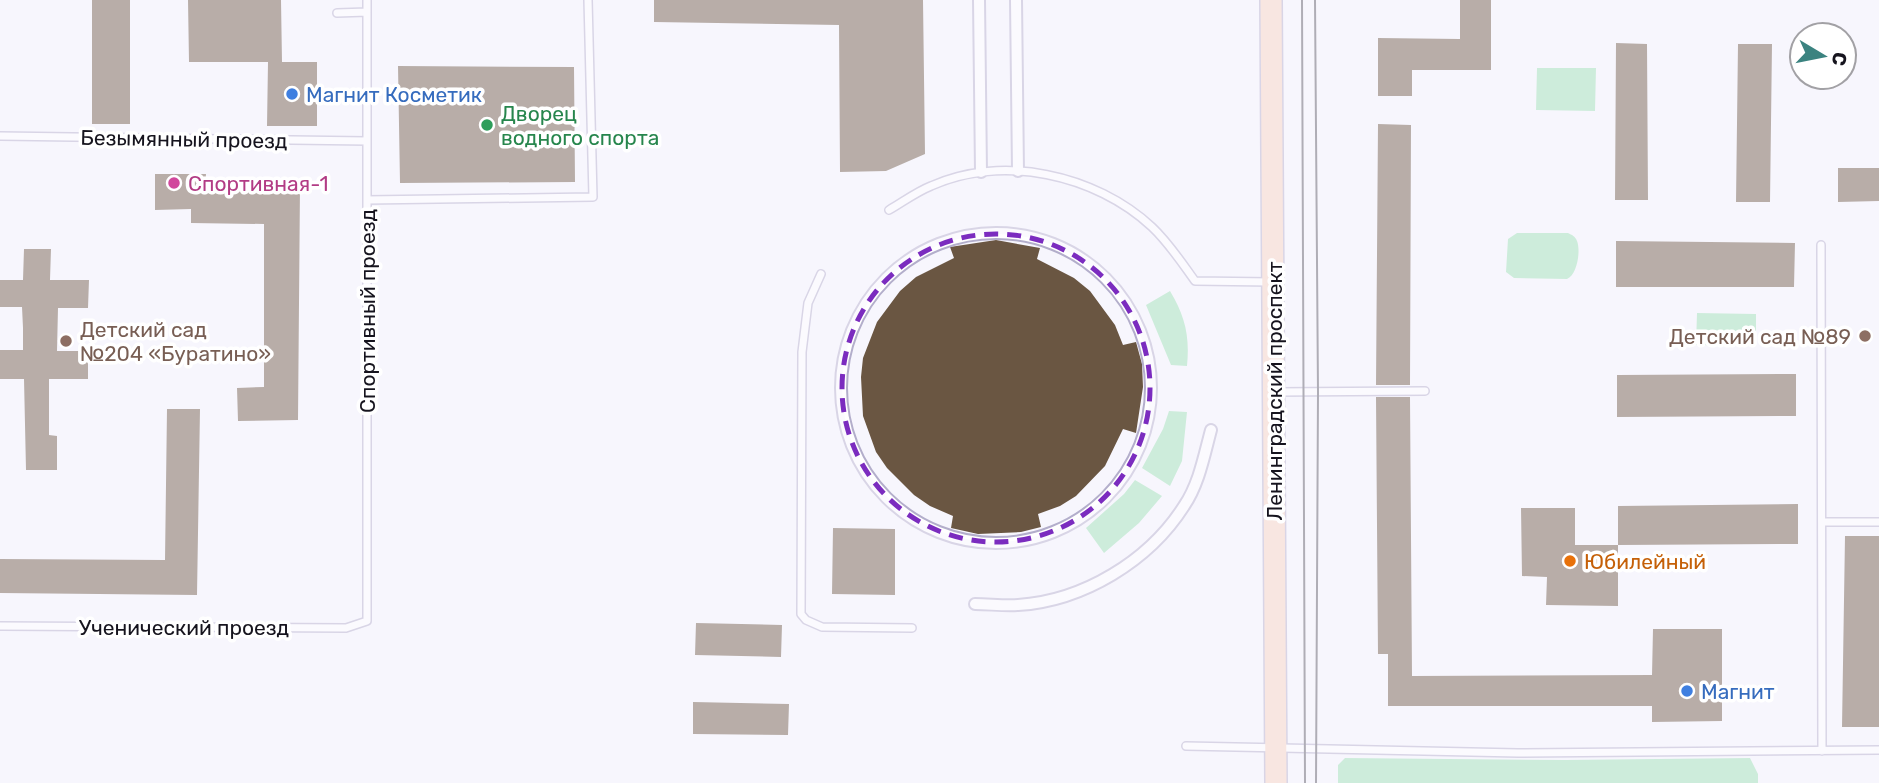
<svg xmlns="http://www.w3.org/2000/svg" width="1879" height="783" font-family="Rubik,sans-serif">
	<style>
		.green { fill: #9ae1b2 }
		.building { fill: #6a5642 }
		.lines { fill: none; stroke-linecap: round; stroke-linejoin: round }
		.service-casing { stroke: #b3aecb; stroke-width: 10 }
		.pedestrian-casing { stroke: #b3aecb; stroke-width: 14 }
		.secondary-casing { stroke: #b3aecb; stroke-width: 24 }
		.service { stroke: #fff; stroke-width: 7 }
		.pedestrian { stroke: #fff; stroke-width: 10 }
		.secondary { stroke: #f9d2be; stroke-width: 21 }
		.tram { stroke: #57565f; stroke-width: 2 }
		.marked { fill: none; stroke: #7b2cbf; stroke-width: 5; stroke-dasharray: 14 9; stroke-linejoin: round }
		.shop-dot { fill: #3f7fe0; stroke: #fff; stroke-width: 2.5 }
		.leisure-dot { fill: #2e9e5b; stroke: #fff; stroke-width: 2.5 }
		.hotel-dot { fill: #d1479c; stroke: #fff; stroke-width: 2.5 }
		.education-dot { fill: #8d6e63; stroke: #fff; stroke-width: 2.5 }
		.food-dot { fill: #e8710a; stroke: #fff; stroke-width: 2.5 }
		.labels { text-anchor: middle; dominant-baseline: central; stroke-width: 7; stroke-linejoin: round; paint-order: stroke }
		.shop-label { font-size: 21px; fill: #366cbe; stroke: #fff; text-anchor: start }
		.leisure-label { font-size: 21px; fill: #27864d; stroke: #fff; text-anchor: start }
		.street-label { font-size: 21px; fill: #16141e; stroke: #fff }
		.hotel-label { font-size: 21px; fill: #b23c85; stroke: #fff; text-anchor: start }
		.education-label { font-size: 21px; fill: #785e54; stroke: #fff; text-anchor: start }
		.food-label { font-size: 21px; fill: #c56008; stroke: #fff; text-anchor: start }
	</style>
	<rect width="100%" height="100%" fill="#f7f6fd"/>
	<path class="green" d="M 1537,68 L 1596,68 L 1595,111 L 1536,110 Z
		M 1517,233 L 1568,233 C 1572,235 1575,236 1577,241 C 1581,251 1577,275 1567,279 L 1514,278 L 1506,272 L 1508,239 Z
		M 1170,291 C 1185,316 1190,336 1187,366 L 1171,365 L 1146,305 Z
		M 1697,313 L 1756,314 L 1756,346 L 1696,345 Z
		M 1169,411 L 1187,412 L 1182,461 L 1170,486 L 1142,468 L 1163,429 Z
		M 1135,480 L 1162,496 L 1139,523 L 1104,553 L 1086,528 L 1124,494 Z
		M 1345,758 L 1565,760 L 1750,758 L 1758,774 L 1758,783 L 1338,783 L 1338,765 Z"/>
	<path class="building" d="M 92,0 L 130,0 L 130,124 L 92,124 Z
		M 188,0 L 281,0 L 282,62 L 317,62 L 317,126 L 267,126 L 268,62 L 189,62 Z
		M 654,0 L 923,0 L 925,154 L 886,171 L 840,172 L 839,25 L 654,22 Z
		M 1460,0 L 1491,0 L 1491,70 L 1412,70 L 1412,96 L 1378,96 L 1378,38 L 1460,39 Z
		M 1616,43 L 1647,44 L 1648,200 L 1615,200 Z
		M 1738,44 L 1772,44 L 1770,202 L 1736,202 Z
		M 398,66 L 574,67 L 575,182 L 400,183 Z
		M 1378,124 L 1411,125 L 1410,385 L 1376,385 Z
		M 1838,168 L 1879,168 L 1879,201 L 1838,202 Z
		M 155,174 L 206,174 L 205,187 L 300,186 L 298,420 L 238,421 L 237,388 L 264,387 L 264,224 L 191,223 L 191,209 L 155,210 Z
		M 996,240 L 1040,248 L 1037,259 L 1074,278 L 1090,291 L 1115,325 L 1123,345 L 1136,342 L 1142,364 L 1143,387 L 1136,433 L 1123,429 L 1105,466 L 1076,496 L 1060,506 L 1038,514 L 1041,527 L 1021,532 L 978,534 L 951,528 L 953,516 L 930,506 L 914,495 L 887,468 L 876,452 L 863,416 L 861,377 L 863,358 L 877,322 L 900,291 L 916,277 L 954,258 L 950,247 Z
		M 1616,241 L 1795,243 L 1794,287 L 1616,287 Z
		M 24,249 L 51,249 L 50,280 L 89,280 L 88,308 L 58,308 L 57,351 L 88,351 L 88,379 L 49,379 L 49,435 L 57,436 L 57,470 L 26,470 L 24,379 L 0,379 L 0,350 L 23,350 L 23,328 L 22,307 L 0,307 L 0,280 L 23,280 Z
		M 1796,374 L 1796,416 L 1617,417 L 1617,375 Z
		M 1376,397 L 1410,397 L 1412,676 L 1652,675 L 1653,629 L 1722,629 L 1722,721 L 1652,722 L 1652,706 L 1388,706 L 1388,654 L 1378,654 Z
		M 167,409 L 200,409 L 197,595 L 0,593 L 0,559 L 165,560 Z
		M 1798,504 L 1798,544 L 1618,545 L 1618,506 Z
		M 1521,508 L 1575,508 L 1575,545 L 1618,545 L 1618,606 L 1546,605 L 1547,577 L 1522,576 Z
		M 833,528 L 895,529 L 895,595 L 832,594 Z
		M 1845,536 L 1879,536 L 1879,727 L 1842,727 Z
		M 696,623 L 782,625 L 781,657 L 695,655 Z
		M 693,702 L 789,704 L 788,735 L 693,734 Z"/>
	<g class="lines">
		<defs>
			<path id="service" d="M 337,13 L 367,12
				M 0,136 L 367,141
				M 367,200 L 593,197 L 588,0
				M 889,210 C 903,202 916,192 931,186 C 1002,154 1095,174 1152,227 C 1169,243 1182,263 1195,281 L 1271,282
				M 1821,245 L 1822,751
				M 821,274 L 808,303 L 802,352 L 801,614 L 806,620 L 822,627 L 912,628
				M 1275,392 L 1425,391
				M 1822,522 L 1879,522
				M 0,626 L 346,628 L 367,621 L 367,0
				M 1186,746 L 1518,753 L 1879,750"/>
			<path id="pedestrian" d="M 979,0 L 981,172
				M 1016,0 L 1018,171
				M841 388a155 155 0 1 1 310 0a155 155 0 1 1-310 0Z
				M 975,604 C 989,604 1004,606 1018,605 C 1083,601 1149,561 1184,506 C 1199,484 1204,456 1211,430"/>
			<path id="secondary" d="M 1271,0 L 1276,783"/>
		</defs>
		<use href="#service" class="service-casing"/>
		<use href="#pedestrian" class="pedestrian-casing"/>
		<use href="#secondary" class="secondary-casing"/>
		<use href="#service" class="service"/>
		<use href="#pedestrian" class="pedestrian"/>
		<use href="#secondary" class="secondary"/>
		<path class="tram" d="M 1302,0 L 1305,783
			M 1315,0 L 1318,392 L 1316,783"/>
	</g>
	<path d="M0 0H1879V783H0ZM842 388a154 154 0 1 1 308 0a154 154 0 1 1-308 0Z" fill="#f7f6fd" fill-opacity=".55" fill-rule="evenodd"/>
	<path class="marked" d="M842 388a154 154 0 1 1 308 0a154 154 0 1 1-308 0Z"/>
	<g class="shop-dot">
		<circle cx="292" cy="94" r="7"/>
		<circle cx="1687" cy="691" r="7"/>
	</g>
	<circle class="leisure-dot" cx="487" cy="125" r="7"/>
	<circle class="hotel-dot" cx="174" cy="183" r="7"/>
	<g class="education-dot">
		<circle cx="1865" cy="336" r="7"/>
		<circle cx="66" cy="341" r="7"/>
	</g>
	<circle class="food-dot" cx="1570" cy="561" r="7"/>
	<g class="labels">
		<g class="shop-label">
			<text x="306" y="94">Магнит Косметик</text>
			<text x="1701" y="691">Магнит</text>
		</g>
		<g class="leisure-label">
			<text x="501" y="113">Дворец<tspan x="501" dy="24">водного спорта</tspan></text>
		</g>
		<g class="street-label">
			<text transform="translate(184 139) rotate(1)">Безымянный проезд</text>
			<text transform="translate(367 311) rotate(-90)">Спортивный проезд</text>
			<text transform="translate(1274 391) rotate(-90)">Ленинградский проспект</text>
			<text x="184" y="627">Ученический проезд</text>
		</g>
		<g class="hotel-label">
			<text x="188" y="183">Спортивная-1</text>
		</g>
		<g class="education-label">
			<text x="80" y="329">Детский сад<tspan x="80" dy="24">№204 «Буратино»</tspan></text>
			<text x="1851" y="336" text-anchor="end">Детский сад №89</text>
		</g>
		<g class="food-label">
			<text x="1584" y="561">Юбилейный</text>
		</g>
	</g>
	<g transform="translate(1823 56) rotate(100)"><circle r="33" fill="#ffffff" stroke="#a2a1a5" stroke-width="2"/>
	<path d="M0-5L12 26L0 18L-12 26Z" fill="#3b8380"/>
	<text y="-10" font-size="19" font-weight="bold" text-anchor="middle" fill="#16141e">С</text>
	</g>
</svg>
